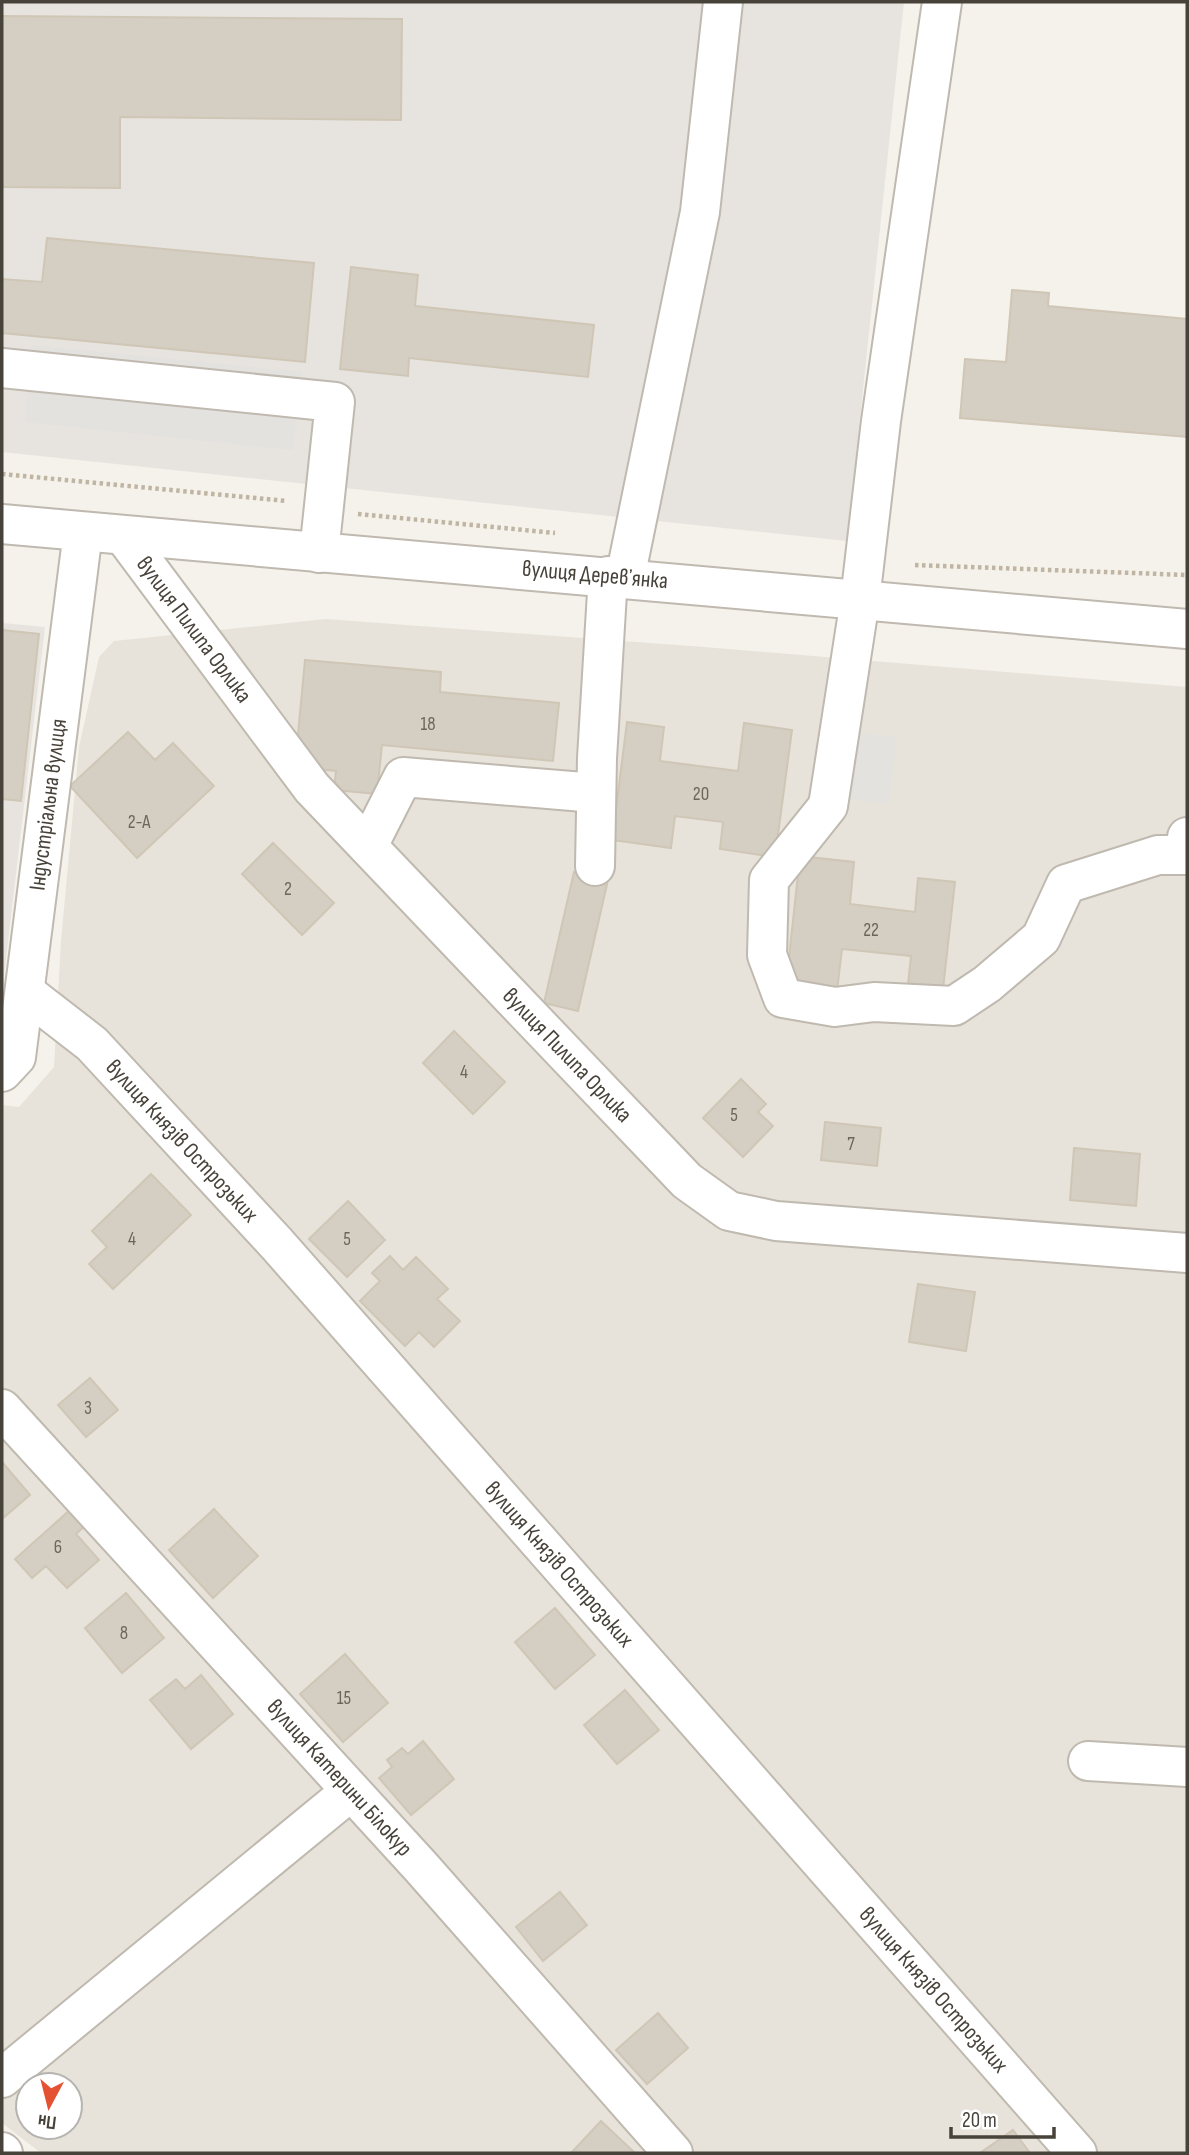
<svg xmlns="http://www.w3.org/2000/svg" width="1189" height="2155" font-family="'Sofia Sans Condensed',sans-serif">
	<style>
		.residential { fill: #e7e3da; fill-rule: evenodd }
		.industrial { fill: #e7e4e0 }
		.parking { fill: #e3e2df }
		.building { fill: #d5cec2; stroke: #cfc6b6; stroke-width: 2 }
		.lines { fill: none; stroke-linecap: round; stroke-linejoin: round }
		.minor-casing { stroke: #bfb9af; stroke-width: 42 }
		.path { stroke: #bfb5a2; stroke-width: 4.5; stroke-dasharray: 3.5 3.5; stroke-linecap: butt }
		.minor { stroke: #fff; stroke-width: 38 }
		.labels { text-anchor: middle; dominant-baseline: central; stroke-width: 5; stroke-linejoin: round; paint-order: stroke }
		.number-label { font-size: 19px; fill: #6b665c }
		.street-label { font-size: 23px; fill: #48433a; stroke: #fff }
	</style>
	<rect width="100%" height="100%" fill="#f4f2eb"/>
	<path class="residential" d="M 326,619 L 704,647 L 1187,687 L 1187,2153 L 41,2153 L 2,2123 L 2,1105 L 19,1107 L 54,1067 L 61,941 L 79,747 L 99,657 L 114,641 ZM 28,2085 L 70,2085 L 70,2127 L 28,2127 Z"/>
	<path class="industrial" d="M 2,2 L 904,2 L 847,541 L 2,452 Z
		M 2,623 L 45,627 L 2,993 Z"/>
	<path class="parking" d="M 31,345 L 303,372 L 292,450 L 25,422 Z
		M 853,732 L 897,737 L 889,804 L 845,799 Z"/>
	<path class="building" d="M 2,16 L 402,19 L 401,120 L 120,117 L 120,188 L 2,187 Z
		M 47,238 L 314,263 L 305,362 L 2,333 L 2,279 L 42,282 Z
		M 351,267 L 418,275 L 415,306 L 594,325 L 588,377 L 409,358 L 408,376 L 340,369 Z
		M 1012,290 L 1049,293 L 1048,306 L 1187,319 L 1187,437 L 960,418 L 965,359 L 1006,362 Z
		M 2,630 L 39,634 L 21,801 L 2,799 Z
		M 305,660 L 441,672 L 440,692 L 559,703 L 553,761 L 382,745 L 377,794 L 334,790 L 336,771 L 307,768 L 297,745 Z
		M 627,722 L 664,727 L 660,761 L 738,771 L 744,723 L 792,730 L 775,857 L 720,849 L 723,822 L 675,816 L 671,848 L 612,840 Z
		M 128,732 L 155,760 L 173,743 L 214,786 L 137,858 L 70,786 Z
		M 273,843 L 334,903 L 302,935 L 242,874 Z
		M 800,856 L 854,862 L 850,904 L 915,912 L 918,878 L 955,882 L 942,998 L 907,994 L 911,956 L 842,949 L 837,991 L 786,985 Z
		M 574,872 L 608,880 L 578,1011 L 544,1003 Z
		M 454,1031 L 505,1082 L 473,1114 L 423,1063 Z
		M 741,1079 L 766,1104 L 758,1112 L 773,1126 L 743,1157 L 703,1118 Z
		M 825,1122 L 881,1128 L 877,1166 L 821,1160 Z
		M 1074,1148 L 1140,1154 L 1136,1206 L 1070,1200 Z
		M 151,1174 L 191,1215 L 113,1289 L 89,1264 L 107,1247 L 92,1231 Z
		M 348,1201 L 385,1240 L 347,1277 L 309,1239 Z
		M 390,1256 L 403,1270 L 416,1257 L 448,1289 L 437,1299 L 460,1321 L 434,1347 L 419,1332 L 405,1346 L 360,1301 L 380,1281 L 372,1273 Z
		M 918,1284 L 975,1292 L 966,1351 L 909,1342 Z
		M 90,1378 L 118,1410 L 86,1437 L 58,1405 Z
		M 2,1462 L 30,1495 L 2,1519 Z
		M 71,1509 L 86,1525 L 76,1534 L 99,1560 L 67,1588 L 46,1566 L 32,1578 L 15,1559 Z
		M 214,1509 L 258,1556 L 213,1598 L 169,1550 Z
		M 126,1593 L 164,1638 L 122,1673 L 85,1628 Z
		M 555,1608 L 595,1655 L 555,1689 L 515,1642 Z
		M 345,1654 L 388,1703 L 343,1742 L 300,1694 Z
		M 201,1675 L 233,1714 L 191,1749 L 150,1700 L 176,1679 L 185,1689 Z
		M 625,1690 L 659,1730 L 617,1764 L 584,1725 Z
		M 423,1741 L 454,1779 L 411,1815 L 379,1778 L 392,1767 L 387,1760 L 402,1748 L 408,1754 Z
		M 560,1892 L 587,1925 L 543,1961 L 516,1927 Z
		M 658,2013 L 688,2048 L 647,2084 L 616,2050 Z
		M 601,2121 L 635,2153 L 571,2153 Z
		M 1013,2130 L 1030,2153 L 980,2153 Z"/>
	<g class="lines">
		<defs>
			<g id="minor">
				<path d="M 942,2 L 881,421 L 860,600 L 828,806 L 769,880 L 767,955 L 783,998 L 835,1007 L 874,1002 L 954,1006 L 987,984 L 1041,938 L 1066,884 L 1158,855 L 1186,855 L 1187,837"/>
				<path d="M 2,368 L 335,402 L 319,553"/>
				<path d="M 2,524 L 1187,629"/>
				<path id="s1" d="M 124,536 L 312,788 L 687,1181 L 729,1211 L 776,1221 L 1187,1253"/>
				<path d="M 625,578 L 700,212 L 723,2"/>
				<path d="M 368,846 L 403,777 L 596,793"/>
				<path d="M 595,866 L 597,758 L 608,576"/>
				<path id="s2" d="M 25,992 L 92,1044 L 277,1244 L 1077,2153"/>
				<path id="s3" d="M 2,1072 L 16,1057 L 83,532"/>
				<path id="s4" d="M 2,1409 L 421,1867 L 673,2153"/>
				<path d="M 1088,1761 L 1187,1767"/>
				<path d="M 2,2078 L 351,1791"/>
				<path d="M 2,2152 L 3,2153"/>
			</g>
		</defs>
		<use href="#minor" class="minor-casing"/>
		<path class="path" d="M 2,474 L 287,501
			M 358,514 L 555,533
			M 915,565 L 1187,575"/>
		<use href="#minor" class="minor"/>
	</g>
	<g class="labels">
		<g class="number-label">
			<text x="428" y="724">18</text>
			<text x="701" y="794">20</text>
			<text x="139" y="822">2-А</text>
			<text x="288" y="889">2</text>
			<text x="871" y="930">22</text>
			<text x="464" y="1072">4</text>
			<text x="734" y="1115">5</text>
			<text x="851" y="1144">7</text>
			<text x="132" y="1239">4</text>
			<text x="347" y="1239">5</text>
			<text x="88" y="1408">3</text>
			<text x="58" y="1547">6</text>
			<text x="124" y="1633">8</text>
			<text x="344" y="1698">15</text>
		</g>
		<g class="street-label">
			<text transform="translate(595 575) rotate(5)">вулиця Деревʼянка</text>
			<text stroke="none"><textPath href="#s1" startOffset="117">вулиця Пилипа Орлика</textPath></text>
			<text stroke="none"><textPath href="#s3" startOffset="275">Індустріальна вулиця</textPath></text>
			<text stroke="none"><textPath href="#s1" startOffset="684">вулиця Пилипа Орлика</textPath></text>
			<text stroke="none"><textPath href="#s2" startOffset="217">вулиця Князів Острозьких</textPath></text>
			<text stroke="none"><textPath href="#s2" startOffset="784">вулиця Князів Острозьких</textPath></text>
			<text stroke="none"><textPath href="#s4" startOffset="500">вулиця Катерини Білокур</textPath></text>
			<text stroke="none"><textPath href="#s2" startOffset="1351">вулиця Князів Острозьких</textPath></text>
		</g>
	</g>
	<rect width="1189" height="2155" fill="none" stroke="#48433a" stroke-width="7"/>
	<g transform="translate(49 2106) rotate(187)"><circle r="33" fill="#ffffff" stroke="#b6b4b0" stroke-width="2"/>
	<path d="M0-5L12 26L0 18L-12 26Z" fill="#e45133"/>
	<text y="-10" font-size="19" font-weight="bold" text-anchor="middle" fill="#48433a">Пн</text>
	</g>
	<path d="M951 2127v10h103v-10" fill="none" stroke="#48433a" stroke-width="3.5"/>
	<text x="962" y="2127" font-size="21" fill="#48433a" stroke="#ffffff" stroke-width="5" paint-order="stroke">20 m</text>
</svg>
